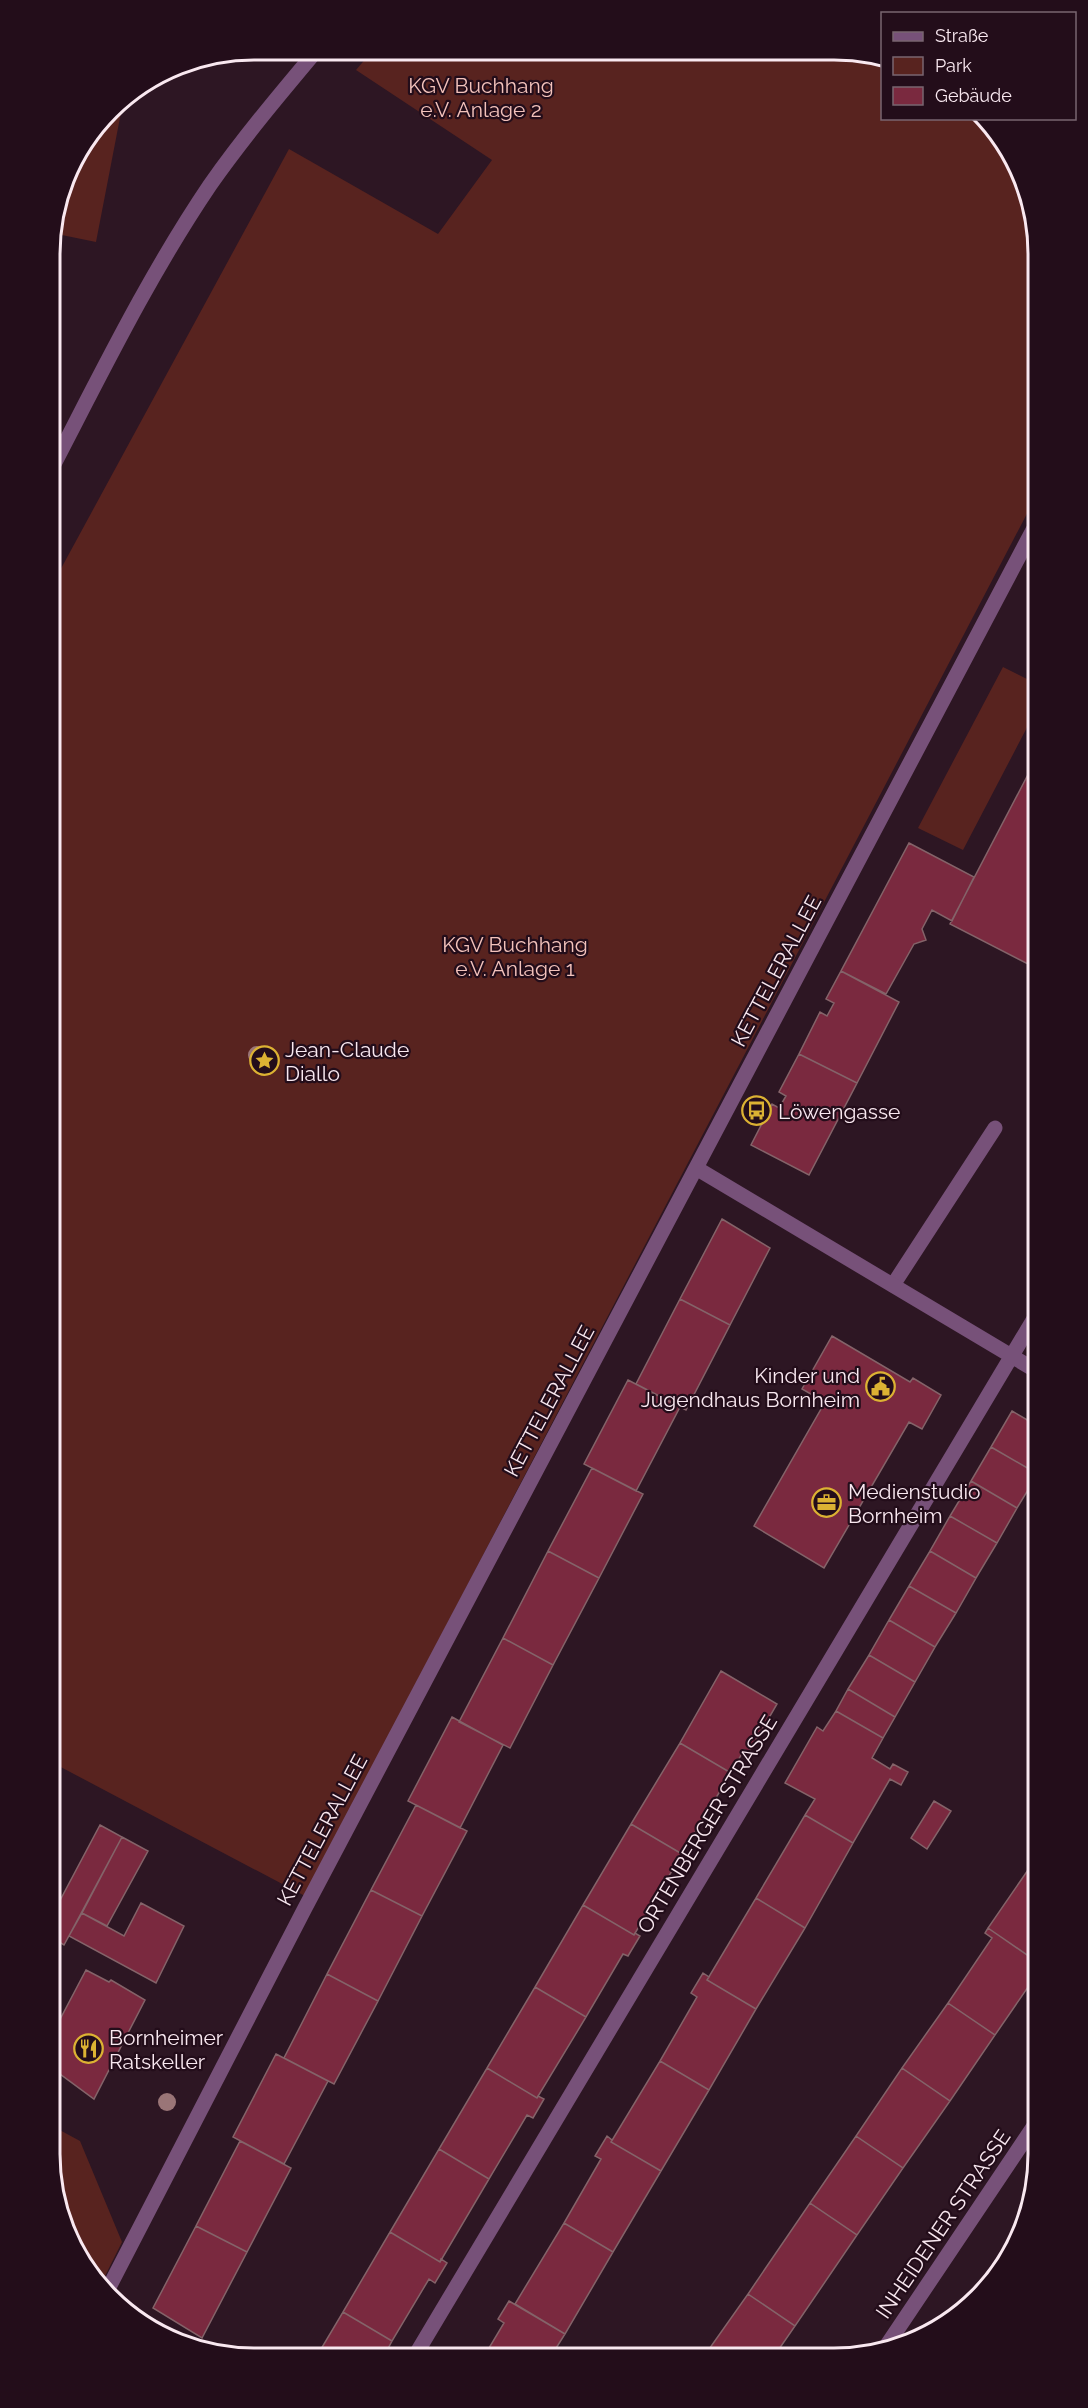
<svg xmlns="http://www.w3.org/2000/svg" width="1088" height="2408" font-family="Raleway,sans-serif">
	<style>
		.green { fill: #58231f }
		.building { fill: #7a293f; stroke: #846369; stroke-width: 1.5 }
		.lines { fill: none; stroke-linecap: round; stroke-linejoin: round }
		.service { stroke: #775179; stroke-width: 15 }
		.minor { stroke: #775179; stroke-width: 15 }
		.tree { fill: #9a7577 }
		.labels { text-anchor: middle; dominant-baseline: central; stroke-width: 4.5; stroke-linejoin: round; paint-order: stroke }
		.park-label { font-size: 21px; fill: #f3c2bb; stroke: #230d1a }
		.street-label { font-size: 21px; fill: #f9e8f0; stroke: #230d1a }
		.poi-label { font-size: 21px; fill: #f9e8f0; stroke: #230d1a; text-anchor: start }
		.rim { fill: none; stroke: #f9e8f0; stroke-width: 3 }
	</style>
	<rect width="100%" height="100%" fill="#2d1623"/>
	<path class="green" d="M 373,50 L 874,53 L 882,58 L 882,118 L 984,119 L 1011,151 L 1031,200 L 1032,504 L 305,1896 L 55,1764 L 51,587 L 289,149 L 438,234 L 492,160 L 356,70 Z
		M 124,97 L 96,242 L 52,233 L 70,164 L 119,100 Z
		M 1003,667 L 1033,682 L 1033,716 L 963,850 L 918,828 Z
		M 56,2128 L 80,2141 L 122,2242 L 100,2286 L 84,2268 L 57,2208 Z"/>
	<path class="building" d="M 1033,765 L 1034,967 L 950,924 Z
		M 909,843 L 974,877 L 952,921 L 932,910 L 922,929 L 926,940 L 914,944 L 886,994 L 841,971 Z
		M 841,971 L 899,1002 L 857,1083 L 799,1054 L 820,1012 L 827,1016 L 834,1003 L 826,999 Z
		M 799,1054 L 857,1083 L 809,1175 L 751,1145 L 772,1104 L 779,1108 L 786,1096 L 779,1092 Z
		M 722,1219 L 770,1248 L 730,1325 L 680,1299 Z
		M 680,1299 L 730,1325 L 686,1410 L 636,1384 Z
		M 832,1336 L 910,1382 L 913,1378 L 941,1395 L 922,1429 L 909,1422 L 824,1568 L 754,1526 L 825,1402 L 802,1389 Z
		M 628,1380 L 680,1407 L 636,1491 L 584,1464 Z
		M 1012,1411 L 1036,1425 L 1036,1473 L 991,1447 Z
		M 991,1447 L 1036,1473 L 1036,1477 L 1017,1508 L 971,1481 Z
		M 592,1468 L 643,1494 L 599,1578 L 548,1551 Z
		M 971,1481 L 1017,1508 L 997,1543 L 950,1516 Z
		M 950,1516 L 997,1543 L 976,1578 L 930,1551 Z
		M 548,1551 L 599,1578 L 553,1665 L 503,1638 Z
		M 930,1551 L 976,1578 L 956,1613 L 909,1586 Z
		M 909,1586 L 956,1613 L 935,1647 L 889,1620 Z
		M 889,1620 L 935,1647 L 915,1682 L 869,1655 Z
		M 503,1638 L 553,1665 L 510,1748 L 459,1722 Z
		M 869,1655 L 915,1682 L 895,1717 L 848,1689 Z
		M 721,1671 L 777,1704 L 749,1752 L 744,1750 L 731,1773 L 680,1743 Z
		M 848,1689 L 895,1717 L 883,1738 L 836,1711 Z
		M 836,1711 L 883,1738 L 872,1758 L 890,1769 L 893,1764 L 908,1772 L 901,1785 L 890,1779 L 853,1843 L 805,1815 L 815,1799 L 785,1783 L 817,1727 L 823,1731 Z
		M 452,1717 L 503,1745 L 460,1828 L 408,1801 Z
		M 680,1743 L 731,1773 L 682,1854 L 631,1824 Z
		M 934,1801 L 951,1811 L 927,1849 L 911,1838 Z
		M 416,1805 L 467,1831 L 422,1916 L 371,1890 Z
		M 805,1815 L 853,1843 L 805,1928 L 756,1898 Z
		M 631,1824 L 682,1854 L 634,1935 L 583,1905 Z
		M 100,1825 L 122,1837 L 64,1945 L 56,1940 L 56,1908 Z
		M 122,1837 L 148,1851 L 107,1926 L 82,1913 Z
		M 1037,1857 L 1037,1959 L 1036,1961 L 988,1928 Z
		M 371,1890 L 422,1916 L 378,2001 L 327,1974 Z
		M 756,1898 L 805,1928 L 756,2009 L 707,1980 Z
		M 141,1903 L 184,1926 L 156,1983 L 69,1936 L 82,1913 L 124,1936 Z
		M 583,1905 L 634,1935 L 635,1933 L 640,1936 L 628,1956 L 623,1954 L 586,2017 L 535,1987 Z
		M 988,1928 L 1037,1962 L 1037,1974 L 995,2035 L 948,2003 L 992,1938 L 985,1933 Z
		M 86,1970 L 109,1982 L 111,1980 L 145,2000 L 94,2099 L 56,2071 L 56,2027 Z
		M 703,1973 L 709,1977 L 707,1980 L 756,2009 L 709,2090 L 660,2061 L 697,1997 L 691,1993 Z
		M 327,1974 L 378,2001 L 334,2084 L 284,2058 Z
		M 535,1987 L 586,2017 L 537,2098 L 487,2068 Z
		M 948,2003 L 995,2035 L 950,2101 L 902,2068 Z
		M 276,2054 L 328,2081 L 284,2164 L 233,2137 Z
		M 660,2061 L 709,2090 L 661,2171 L 611,2142 Z
		M 487,2068 L 537,2098 L 538,2096 L 544,2099 L 533,2118 L 527,2115 L 489,2179 L 439,2149 Z
		M 902,2068 L 950,2101 L 903,2168 L 856,2136 Z
		M 607,2136 L 612,2140 L 611,2142 L 661,2171 L 613,2252 L 564,2223 L 601,2159 L 595,2156 Z
		M 856,2136 L 903,2168 L 857,2235 L 810,2203 Z
		M 240,2141 L 291,2168 L 247,2252 L 196,2226 Z
		M 439,2149 L 489,2179 L 440,2262 L 390,2232 Z
		M 810,2203 L 857,2235 L 795,2326 L 748,2294 Z
		M 564,2223 L 613,2252 L 565,2334 L 515,2304 Z
		M 196,2226 L 247,2252 L 202,2338 L 153,2308 Z
		M 390,2232 L 440,2262 L 441,2259 L 447,2263 L 435,2283 L 429,2279 L 392,2341 L 343,2312 Z
		M 748,2294 L 795,2326 L 777,2352 L 707,2352 Z
		M 509,2301 L 565,2334 L 553,2353 L 486,2353 L 504,2323 L 498,2319 Z
		M 343,2312 L 392,2341 L 385,2354 L 318,2354 Z"/>
	<g class="lines">
		<path class="service" d="M 893,1285 L 995,1128"/>
		<path class="minor" d="M 51,470 C 101,374 149,275 210,185 C 243,138 280,94 317,50
			M 696,1168 L 1035,1370
			M 106,2293 L 305,1908 L 1033,530
			M 883,2351 L 1038,2120
			M 416,2354 L 1035,1317"/>
	</g>
	<g class="tree">
		<circle cx="257" cy="1055" r="9"/>
		<circle cx="167" cy="2102" r="9"/>
	</g>
	<defs>
		<symbol id="sight-ring" viewBox="-11 -11 22 22"><circle r="9.5" fill="#230d1a" stroke="#dcb233" stroke-width="1.5"/><path d="M0-6L1.8-2.2L6-1.7L2.9 1.2L3.7 5.4L0 3.3L-3.7 5.4L-2.9 1.2L-6-1.7L-1.8-2.2Z" fill="#dcb233"/></symbol>
		<symbol id="bus-ring" viewBox="-11 -11 22 22"><circle r="9.5" fill="#230d1a" stroke="#dcb233" stroke-width="1.5"/><path d="M-5-6H5V4H4V6H2V4H-2V6H-4V4H-5ZM-3.5-4V0h7V-4ZM-3.5 1.2v1.5H-2V1.2ZM2 1.2v1.5H3.5V1.2Z" fill="#dcb233"/></symbol>
		<symbol id="civic-ring" viewBox="-11 -11 22 22"><circle r="9.5" fill="#230d1a" stroke="#dcb233" stroke-width="1.5"/><path d="M-.6-6.5H3V-4.5H.6V-3L4-1V1h2V6H-6V1h2V-1L-.6-3ZM-1.2 2.5V6h2.4V2.5Z" fill="#dcb233"/></symbol>
		<symbol id="office-ring" viewBox="-11 -11 22 22"><circle r="9.5" fill="#230d1a" stroke="#dcb233" stroke-width="1.5"/><path d="M-6-3h4V-5.5h4V-3h4V5H-6ZM-1-4.5V-3h2v-1.5ZM-6 0V1H6V0Z" fill="#dcb233"/></symbol>
		<symbol id="restaurant-ring" viewBox="-11 -11 22 22"><circle r="9.5" fill="#230d1a" stroke="#dcb233" stroke-width="1.5"/><path d="M-5-6h1v4h1v-4h1v4h1v-4h1v5L-1.5 .5V6h-2V.5L-5-1ZM5-6V6H3V1.5H1.5Q1.5-4 5-6Z" fill="#dcb233"/></symbol>
	</defs>
	<g fill-rule="evenodd">
		<use href="#sight-ring" x="248" y="1044" width="33" height="33"/>
		<use href="#bus-ring" x="740" y="1094" width="33" height="33"/>
		<use href="#civic-ring" x="864" y="1370" width="33" height="33"/>
		<use href="#office-ring" x="810" y="1486" width="33" height="33"/>
		<use href="#restaurant-ring" x="72" y="2032" width="33" height="33"/>
	</g>
	<g class="labels">
		<g class="park-label">
			<text x="481" y="85">KGV Buchhang<tspan x="481" dy="24">e.V. Anlage 2</tspan></text>
			<text x="515" y="944">KGV Buchhang<tspan x="515" dy="24">e.V. Anlage 1</tspan></text>
		</g>
		<g class="street-label">
			<text transform="translate(776 971) rotate(-62)">KETTELERALLEE</text>
			<text transform="translate(549 1401) rotate(-62)">KETTELERALLEE</text>
			<text transform="translate(707 1824) rotate(-59)">ORTENBERGER STRASSE</text>
			<text transform="translate(322 1830) rotate(-62)">KETTELERALLEE</text>
			<text transform="translate(943 2224) rotate(-56)">INHEIDENER STRASSE</text>
		</g>
		<g class="poi-label">
			<text x="285" y="1049">Jean-Claude<tspan x="285" dy="24">Diallo</tspan></text>
			<text x="778" y="1111">Löwengasse</text>
			<text x="860" y="1375" text-anchor="end">Kinder und<tspan x="860" dy="24">Jugendhaus Bornheim</tspan></text>
			<text x="848" y="1491">Medienstudio<tspan x="848" dy="24">Bornheim</tspan></text>
			<text x="109" y="2037">Bornheimer<tspan x="109" dy="24">Ratskeller</tspan></text>
		</g>
	</g>
	<path d="M0 0H1088V2408H0ZM254 60H834A194 194 0 0 1 1028 254V2154A194 194 0 0 1 834 2348H254A194 194 0 0 1 60 2154V254A194 194 0 0 1 254 60Z" fill="#230d1a" fill-rule="evenodd"/>
	<path class="rim" d="M254 60H834A194 194 0 0 1 1028 254V2154A194 194 0 0 1 834 2348H254A194 194 0 0 1 60 2154V254A194 194 0 0 1 254 60Z"/>
	<rect x="881" y="12" width="195" height="108" fill="#230d1a" stroke="#796570" stroke-width="1.5"/>
	<rect x="893" y="32" width="30" height="9" fill="#775179" stroke="#796570" stroke-width="1.5"/>
	<text x="935" y="42" font-size="18" fill="#f9e8f0">Straße</text>
	<rect x="893" y="57" width="30" height="18" fill="#58231f" stroke="#796570" stroke-width="1.5"/>
	<text x="935" y="72" font-size="18" fill="#f9e8f0">Park</text>
	<rect x="893" y="87" width="30" height="18" fill="#7a293f" stroke="#796570" stroke-width="1.5"/>
	<text x="935" y="102" font-size="18" fill="#f9e8f0">Gebäude</text>
</svg>
